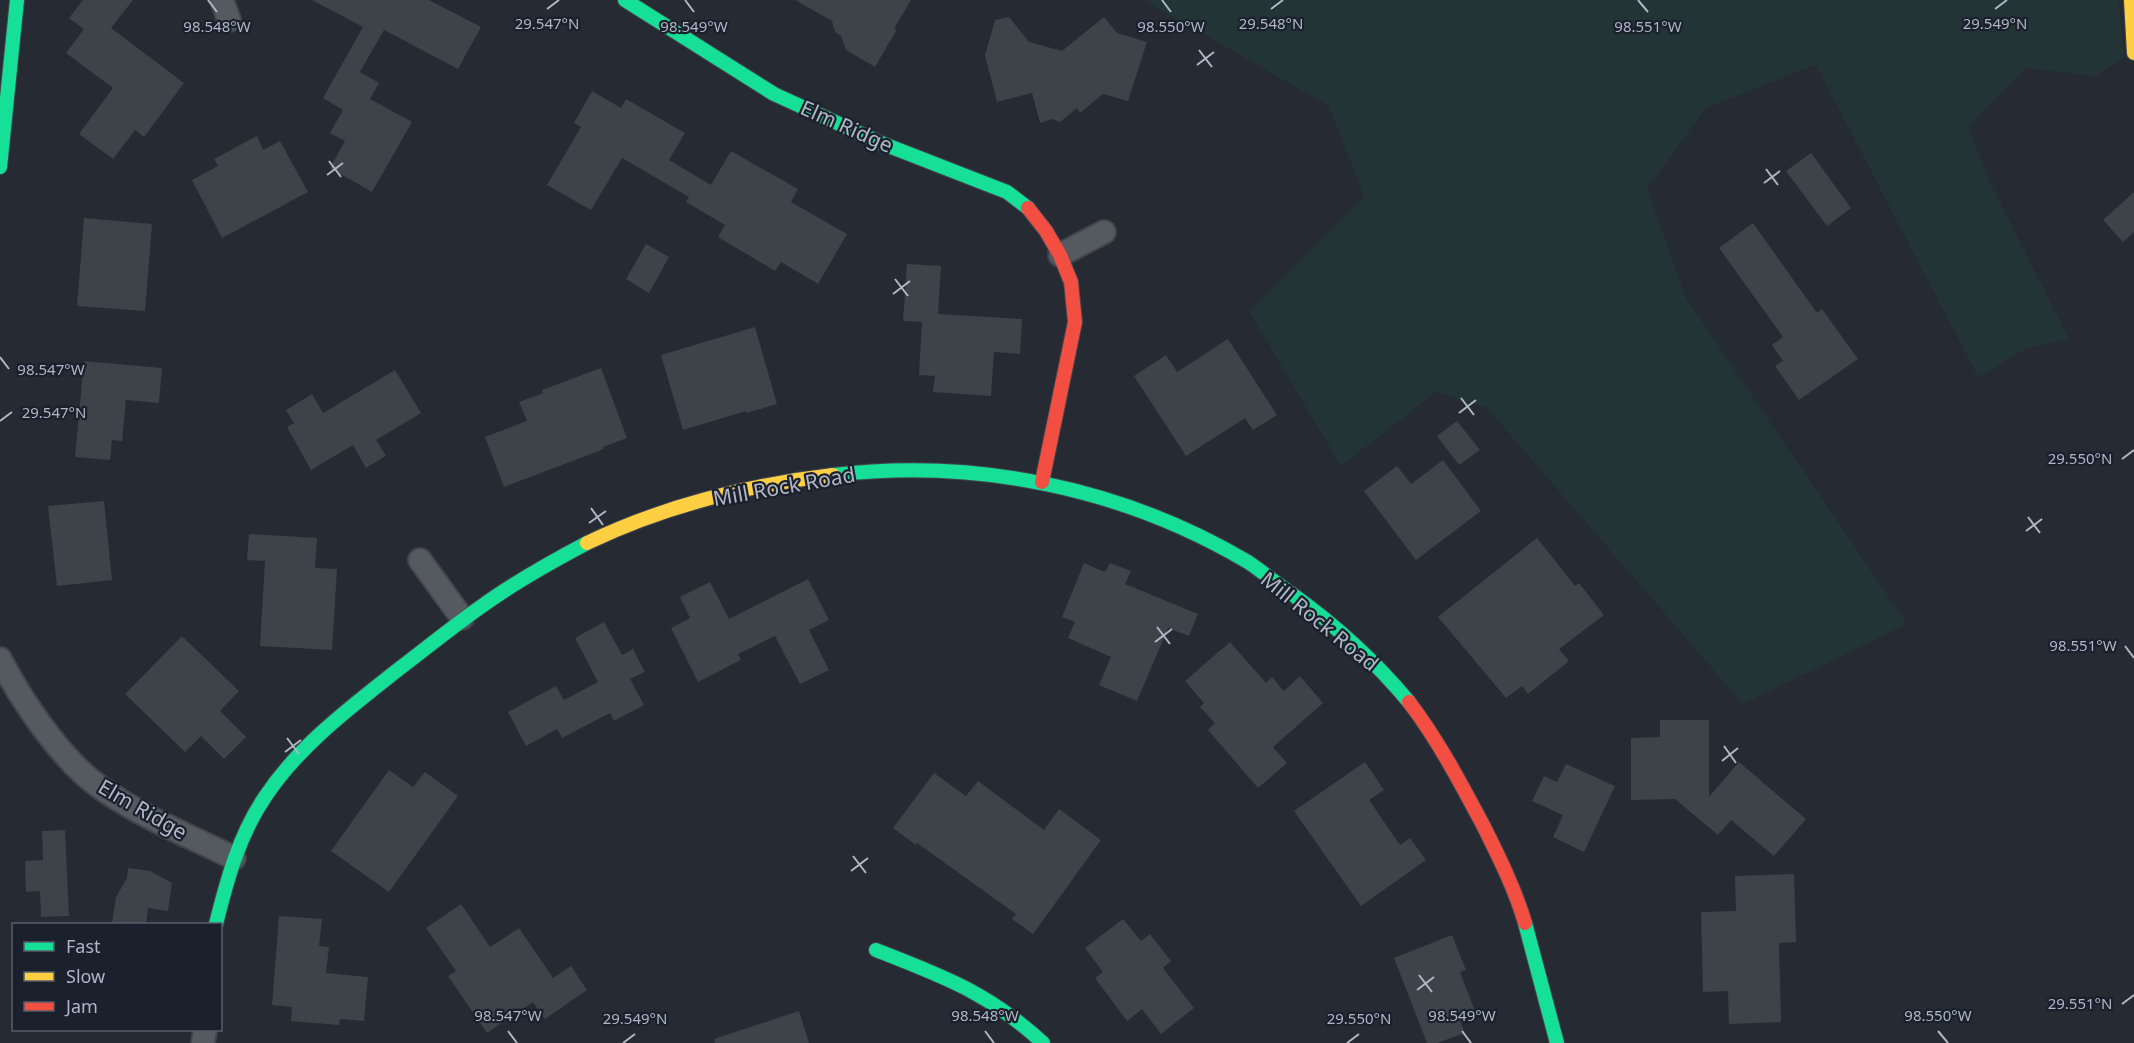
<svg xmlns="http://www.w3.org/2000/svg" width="2134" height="1043" font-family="'Noto Sans',sans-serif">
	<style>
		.green { fill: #233437 }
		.building { fill: #3e4249 }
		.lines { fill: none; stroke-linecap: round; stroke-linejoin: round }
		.street-casing { stroke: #42454b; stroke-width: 26 }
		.fast-casing { stroke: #43474f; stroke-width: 16 }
		.slow-casing { stroke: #43474f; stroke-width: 16 }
		.jam-casing { stroke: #43474f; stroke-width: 16 }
		.street { stroke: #555960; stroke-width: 22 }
		.fast { stroke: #16e098; stroke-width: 14 }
		.slow { stroke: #ffcf43; stroke-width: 14 }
		.jam { stroke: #f24e42; stroke-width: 14 }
		.ticks { fill: none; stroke: #afb6c4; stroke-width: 2 }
		.labels { text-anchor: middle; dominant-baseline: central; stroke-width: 4.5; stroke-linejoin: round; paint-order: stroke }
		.street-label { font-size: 21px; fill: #afb6c4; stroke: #1a212c }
		.ticks-label { font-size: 15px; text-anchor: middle; fill: #afb6c4; stroke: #1a212c; stroke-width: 4.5; stroke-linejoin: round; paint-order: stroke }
	</style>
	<rect width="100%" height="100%" fill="#262a32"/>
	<path class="green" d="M 1144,0 L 2119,0 L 2124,57 L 2097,76 L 2025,68 L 1968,127 L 1989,180 L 2069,339 L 2028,348 L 1978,377 L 1816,65 L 1706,108 L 1647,189 L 1686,298 L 1907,624 L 1743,704 L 1487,408 L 1436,392 L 1341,466 L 1249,311 L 1364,196 L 1329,106 Z"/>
	<path class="building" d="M 83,0 L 133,0 L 111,28 L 184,83 L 144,137 L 135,130 L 113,159 L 79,134 L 113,88 L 66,53 L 84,29 L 69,18 Z
		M 312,0 L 429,0 L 481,27 L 458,69 L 384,30 L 360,72 L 379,83 L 370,99 L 412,122 L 372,192 L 330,168 L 345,141 L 330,133 L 343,110 L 323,98 L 363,27 Z
		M 795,0 L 911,0 L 895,27 L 896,31 L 875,67 L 846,50 L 841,36 L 835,32 L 832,21 Z
		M 1009,17 L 1029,42 L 1062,51 L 1104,17 L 1117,33 L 1147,42 L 1128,101 L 1103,94 L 1080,113 L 1077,108 L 1060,122 L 1052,119 L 1040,123 L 1032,93 L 997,102 L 985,55 L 995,20 Z
		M 592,91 L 621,108 L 626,99 L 685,133 L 669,160 L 711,185 L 731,151 L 798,189 L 791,202 L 847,234 L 818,284 L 781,262 L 775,271 L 718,237 L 725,225 L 686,202 L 689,197 L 622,158 L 591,210 L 547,185 L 581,127 L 574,123 Z
		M 257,136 L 263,150 L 280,141 L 308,192 L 222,238 L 192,180 L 218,166 L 214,159 Z
		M 1811,153 L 1851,208 L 1827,226 L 1786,171 Z
		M 2134,192 L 2134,232 L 2123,242 L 2103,220 Z
		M 84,218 L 152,224 L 145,311 L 77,306 Z
		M 1753,223 L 1817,313 L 1822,309 L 1858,359 L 1799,400 L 1775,366 L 1783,361 L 1772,345 L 1783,337 L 1719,248 Z
		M 646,244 L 669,257 L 649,293 L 626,279 Z
		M 907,264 L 941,266 L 938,314 L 1022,319 L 1020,354 L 994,352 L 991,396 L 933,392 L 935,376 L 919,375 L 922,322 L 903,321 Z
		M 755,327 L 777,404 L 747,413 L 746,411 L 683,430 L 661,355 Z
		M 1228,339 L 1277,415 L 1253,430 L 1245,418 L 1186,456 L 1134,376 L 1166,355 L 1177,372 Z
		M 84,361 L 162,368 L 159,403 L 126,400 L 122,441 L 112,440 L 110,460 L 75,457 Z
		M 601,368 L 627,438 L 603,447 L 604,449 L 504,487 L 485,437 L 527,421 L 519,402 L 543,393 L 542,390 Z
		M 395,370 L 421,413 L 376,440 L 386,456 L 366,468 L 353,445 L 311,470 L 287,427 L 294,423 L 286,410 L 312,394 L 323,413 Z
		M 1457,421 L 1480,450 L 1459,465 L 1437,436 Z
		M 1443,460 L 1481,511 L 1416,560 L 1364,491 L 1397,466 L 1411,484 Z
		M 104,501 L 112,580 L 57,586 L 48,506 Z
		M 249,534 L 317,538 L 315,568 L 337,569 L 332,650 L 260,646 L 265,561 L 247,560 Z
		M 1537,538 L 1575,586 L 1579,583 L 1604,615 L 1559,649 L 1569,661 L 1528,694 L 1522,686 L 1506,698 L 1438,617 Z
		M 1084,563 L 1105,572 L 1110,563 L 1131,571 L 1125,584 L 1198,614 L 1189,636 L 1168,628 L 1137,701 L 1099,685 L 1111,657 L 1068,638 L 1075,622 L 1062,617 Z
		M 808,579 L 829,620 L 809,630 L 829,670 L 800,684 L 775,636 L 738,654 L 741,660 L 698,682 L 671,628 L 690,618 L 680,597 L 710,582 L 729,619 Z
		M 604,622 L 622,655 L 633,649 L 645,672 L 630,679 L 644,705 L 614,721 L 610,713 L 562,738 L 557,729 L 526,746 L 508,712 L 556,686 L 564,700 L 598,682 L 575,638 Z
		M 182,636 L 239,691 L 220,711 L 246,737 L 224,759 L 201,736 L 185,752 L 125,694 Z
		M 1230,642 L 1266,683 L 1272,677 L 1284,691 L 1300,676 L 1323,703 L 1273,747 L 1287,763 L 1258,788 L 1208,730 L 1215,723 L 1200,707 L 1204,703 L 1185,681 Z
		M 1660,720 L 1709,720 L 1709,797 L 1739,762 L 1806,819 L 1774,856 L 1731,820 L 1718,835 L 1675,799 L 1631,800 L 1631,738 L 1660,737 Z
		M 1365,762 L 1384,790 L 1369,800 L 1400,845 L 1410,838 L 1426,860 L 1361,906 L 1294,811 Z
		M 1566,764 L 1615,786 L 1584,852 L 1553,837 L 1563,815 L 1532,801 L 1544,776 L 1557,782 Z
		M 389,770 L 413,787 L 425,772 L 458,796 L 389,892 L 331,851 Z
		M 934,773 L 966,796 L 978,781 L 1044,830 L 1059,809 L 1101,840 L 1033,934 L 1012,919 L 1016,914 L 917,843 L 916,845 L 893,828 Z
		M 65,830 L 69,916 L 41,917 L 40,891 L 26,892 L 25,861 L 43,860 L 42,831 Z
		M 128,868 L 150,871 L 172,883 L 168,911 L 148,908 L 146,924 L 112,924 L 116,897 L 127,878 Z
		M 1794,874 L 1796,942 L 1779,943 L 1781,1022 L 1729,1024 L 1728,991 L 1703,992 L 1701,912 L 1736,911 L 1735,876 Z
		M 461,904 L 490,947 L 519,928 L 553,978 L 571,966 L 587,990 L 545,1019 L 533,1002 L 487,1033 L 448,976 L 456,971 L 426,928 Z
		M 279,916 L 322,919 L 319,946 L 329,947 L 326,973 L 368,977 L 364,1021 L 340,1019 L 339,1025 L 291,1021 L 292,1007 L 272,1005 Z
		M 1123,919 L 1141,941 L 1150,934 L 1171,961 L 1163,968 L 1194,1008 L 1161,1034 L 1142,1009 L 1127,1021 L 1095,978 L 1103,972 L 1085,948 Z
		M 1452,935 L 1466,970 L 1460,972 L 1476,1014 L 1460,1021 L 1465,1033 L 1437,1043 L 1427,1043 L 1394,958 Z
		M 799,1011 L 809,1043 L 715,1043 L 714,1039 Z"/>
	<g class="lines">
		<defs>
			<path id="street" d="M 222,0 L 229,20
				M 1060,255 L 1104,232
				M 420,560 L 462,618
				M 0,659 C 22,701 61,760 101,788 C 142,817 189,836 234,858
				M 203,1043 L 205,1030"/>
			<path id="fast" d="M 625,0 L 774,94 L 881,143 L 1007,192 L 1028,208
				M 0,167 L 17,0
				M 833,475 C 977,458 1123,488 1248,562 C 1263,572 1277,584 1292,594 C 1335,625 1375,661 1409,702
				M 1525,923 L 1557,1043
				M 216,924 C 227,880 239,835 265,797 C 298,747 348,709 395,672 C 424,650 452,627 482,606 C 515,582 551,562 587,543
				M 876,950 C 943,976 989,993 1043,1043"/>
			<path id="slow" d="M 2131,0 L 2134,53
				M 587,543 C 664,506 748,485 833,475"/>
			<path id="jam" d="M 1028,208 L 1046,231 L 1060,255 L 1071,282 L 1075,322 L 1042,482
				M 1409,702 C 1438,740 1460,782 1483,825 C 1499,857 1515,889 1525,923"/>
		</defs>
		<use href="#street" class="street-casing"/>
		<use href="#fast" class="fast-casing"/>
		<use href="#slow" class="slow-casing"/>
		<use href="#jam" class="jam-casing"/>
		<use href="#street" class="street"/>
		<use href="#fast" class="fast"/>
		<use href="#slow" class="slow"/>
		<use href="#jam" class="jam"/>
	</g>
	<path class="ticks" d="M 208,0 L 217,12M 685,0 L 694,12M 1162,0 L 1171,12M 1638,0 L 1648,12M 547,9 L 559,0M 1271,9 L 1283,0M 1995,9 L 2007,0M 1199,50 L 1212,67M 1197,65 L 1214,52M 329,161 L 341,177M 1766,169 L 1778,185M 327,175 L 343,163M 1764,183 L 1780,171M 895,279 L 908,296M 893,294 L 910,281M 0,357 L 9,369M 1461,398 L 1474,415M 1459,413 L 1476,400M 0,421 L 12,412M 2122,459 L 2134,450M 591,508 L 603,525M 2028,517 L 2040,533M 589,523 L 606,511M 2026,531 L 2042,519M 1157,627 L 1170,644M 1155,642 L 1172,629M 2125,646 L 2134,658M 287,738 L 299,754M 1724,746 L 1736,763M 285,752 L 301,740M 1722,761 L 1738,748M 853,856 L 866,873M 851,871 L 868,858M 1419,975 L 1432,992M 1417,990 L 1434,977M 2122,1004 L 2134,995M 508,1031 L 517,1043M 985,1031 L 994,1043M 1462,1031 L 1471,1043M 1938,1031 L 1948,1043M 623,1043 L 635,1034M 1347,1043 L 1359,1034"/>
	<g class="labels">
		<g class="street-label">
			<text transform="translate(847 126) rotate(24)">Elm Ridge</text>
			<text transform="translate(784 486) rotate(-10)">Mill Rock Road</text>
			<text transform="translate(1320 621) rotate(39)">Mill Rock Road</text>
			<text transform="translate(143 809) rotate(30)">Elm Ridge</text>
		</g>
	</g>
	<g class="ticks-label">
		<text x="547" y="29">29.547°N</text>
		<text x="1271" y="29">29.548°N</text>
		<text x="1995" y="29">29.549°N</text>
		<text x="217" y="32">98.548°W</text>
		<text x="694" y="32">98.549°W</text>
		<text x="1171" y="32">98.550°W</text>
		<text x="1648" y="32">98.551°W</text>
		<text x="51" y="375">98.547°W</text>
		<text x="54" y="418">29.547°N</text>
		<text x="2080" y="464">29.550°N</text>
		<text x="2083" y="651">98.551°W</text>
		<text x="2080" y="1009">29.551°N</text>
		<text x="508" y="1021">98.547°W</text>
		<text x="985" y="1021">98.548°W</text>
		<text x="1462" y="1021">98.549°W</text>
		<text x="1938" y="1021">98.550°W</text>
		<text x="635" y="1024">29.549°N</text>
		<text x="1359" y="1024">29.550°N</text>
	</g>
	<rect x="12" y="923" width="210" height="108" fill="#1a212c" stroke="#565d69" stroke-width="1.5"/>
	<rect x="24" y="942" width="30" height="9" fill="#16e098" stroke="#565d69" stroke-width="1.5"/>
	<text x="66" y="953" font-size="18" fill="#afb6c4">Fast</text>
	<rect x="24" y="972" width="30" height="9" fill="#ffcf43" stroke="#565d69" stroke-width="1.5"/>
	<text x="66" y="983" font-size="18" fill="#afb6c4">Slow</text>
	<rect x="24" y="1002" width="30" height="9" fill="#f24e42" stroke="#565d69" stroke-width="1.5"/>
	<text x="66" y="1013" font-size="18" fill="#afb6c4">Jam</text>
</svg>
